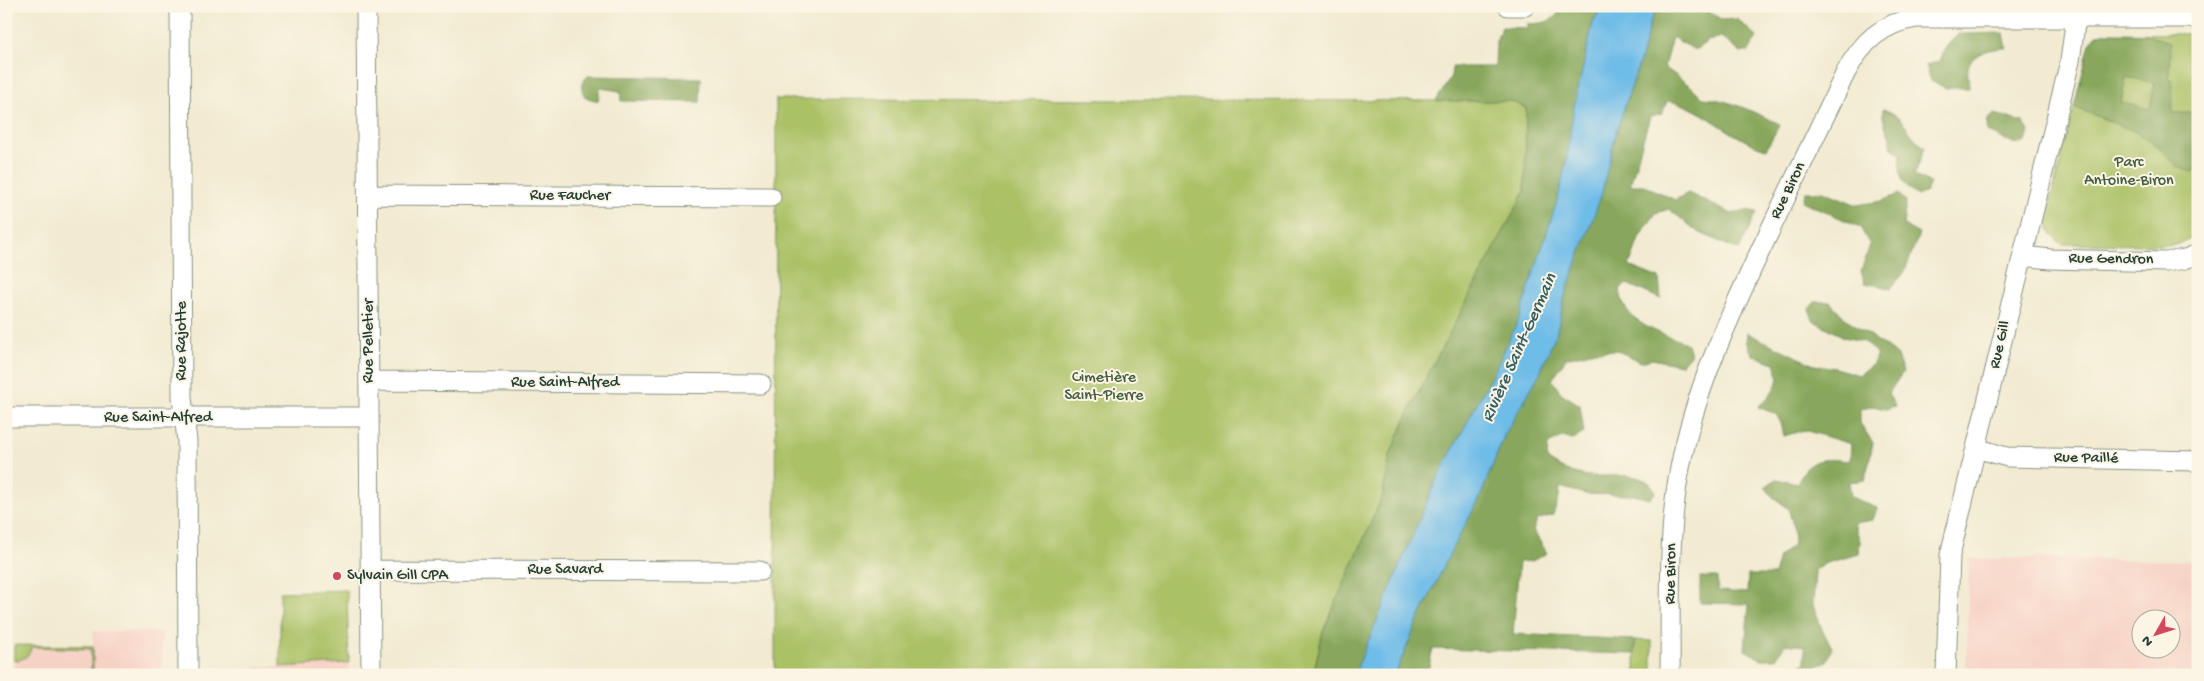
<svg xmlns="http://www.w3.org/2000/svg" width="2204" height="681" font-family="'Gochi Hand',sans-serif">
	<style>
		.built { fill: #f6d2c5; fill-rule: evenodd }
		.green { fill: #abc166; stroke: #657f4d }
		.forest { fill: #88a75b; stroke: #547248; fill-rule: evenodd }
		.water { fill: #6ebce8; stroke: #467c8e }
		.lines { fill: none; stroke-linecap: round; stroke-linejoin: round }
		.minor-casing { stroke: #889482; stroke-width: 21 }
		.minor { stroke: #fff; stroke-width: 19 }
		.poi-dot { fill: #d1495b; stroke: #fcf5e5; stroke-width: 2 }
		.labels { text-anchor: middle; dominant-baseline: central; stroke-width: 4; stroke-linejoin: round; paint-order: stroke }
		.park-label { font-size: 16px; fill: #425e40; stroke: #fcf5e5 }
		.street-label { font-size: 16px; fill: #1f3d34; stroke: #fcf5e5 }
		.poi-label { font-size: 16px; fill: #1f3d34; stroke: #fcf5e5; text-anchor: start }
		.water-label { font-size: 18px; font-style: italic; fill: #335d61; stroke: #fcf5e5 }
	</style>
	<rect width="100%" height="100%" fill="#fcf5e5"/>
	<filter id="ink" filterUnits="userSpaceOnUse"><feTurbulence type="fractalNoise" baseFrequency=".02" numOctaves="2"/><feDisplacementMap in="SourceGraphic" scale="10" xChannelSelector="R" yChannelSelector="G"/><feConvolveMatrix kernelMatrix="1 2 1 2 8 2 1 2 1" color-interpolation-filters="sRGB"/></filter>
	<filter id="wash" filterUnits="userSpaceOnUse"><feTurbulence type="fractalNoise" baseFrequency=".0096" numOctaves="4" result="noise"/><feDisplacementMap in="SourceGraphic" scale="20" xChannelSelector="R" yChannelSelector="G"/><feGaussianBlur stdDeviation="1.12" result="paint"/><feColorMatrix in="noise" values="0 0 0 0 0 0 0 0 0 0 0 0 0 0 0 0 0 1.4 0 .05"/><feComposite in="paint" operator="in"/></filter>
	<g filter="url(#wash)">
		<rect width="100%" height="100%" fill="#f2ebd1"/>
		<path class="built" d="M 2036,558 L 2198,561 L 2198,675 L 1966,675 L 1969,559 ZM 2142,618 L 2172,618 L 2172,648 L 2142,648 Z
			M 93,631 L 162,632 L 162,675 L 15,675 L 14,645 L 93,646 Z
			M 349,663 L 349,675 L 256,675 L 256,667 Z"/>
		<path class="green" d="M 2103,33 L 2198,34 L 2198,234 L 2179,244 L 2164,245 L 2063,244 C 2050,238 2046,224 2048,211 L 2090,44 L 2095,36 Z
			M 776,99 L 1510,101 L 1526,108 L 1525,191 L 1416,397 L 1390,455 L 1383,495 L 1323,631 L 1313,675 L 775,675 Z
			M 347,590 L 349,663 L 280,667 L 280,592 Z
			M 1635,640 L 1652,641 L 1652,675 L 1635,675 Z
			M 14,645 L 93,646 L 93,675 L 91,675 L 91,649 L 32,647 C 28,657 25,659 14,661 Z"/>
		<path class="forest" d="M 1562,6 L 1602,6 L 1593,23 L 1573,111 L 1567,159 L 1558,198 L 1520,316 L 1498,364 L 1435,483 L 1354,675 L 1313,675 L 1323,632 L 1383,495 L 1390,455 L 1416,397 L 1525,191 L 1526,108 L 1510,101 L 1436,101 L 1451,77 L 1452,67 L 1495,67 L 1496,41 L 1502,27 L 1527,28 L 1527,24 C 1544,23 1555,23 1562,6 Z
			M 1659,6 L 1701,6 L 1722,20 L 1737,19 L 1757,37 L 1749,51 L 1741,53 L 1721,37 L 1708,41 L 1695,50 L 1672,37 L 1664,67 L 1693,88 L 1703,98 C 1731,99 1754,113 1780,124 L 1766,149 C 1730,139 1702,105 1667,101 L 1662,114 L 1650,116 L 1630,185 L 1644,185 L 1675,200 L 1688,193 L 1732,214 L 1745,210 L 1757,212 L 1739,250 L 1698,232 L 1669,209 L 1656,213 L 1640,236 L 1629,266 L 1659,278 L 1661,299 L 1627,284 L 1620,289 C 1623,325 1660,332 1688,344 L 1691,354 L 1681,365 L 1652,359 L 1641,362 L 1616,350 L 1595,351 L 1566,358 L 1552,380 L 1561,393 L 1580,405 L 1584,433 L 1573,439 L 1562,437 L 1548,444 L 1547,459 C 1558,467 1568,472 1582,475 C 1605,480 1644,466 1656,492 L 1650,499 L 1633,495 L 1585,494 L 1560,487 L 1559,497 L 1553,515 L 1537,520 L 1533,530 L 1547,553 L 1532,561 L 1519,562 L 1513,634 L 1635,640 L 1634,654 L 1433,649 L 1427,675 L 1395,675 L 1415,627 L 1452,549 L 1479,500 L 1505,434 L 1540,373 L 1557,331 L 1565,295 L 1601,196 L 1617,129 L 1643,52 L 1650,21 Z
			M 2004,33 L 2007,48 C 1994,48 1971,52 1968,68 C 1967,74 1969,82 1969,88 L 1945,88 L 1931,81 L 1926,65 L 1940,61 L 1946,47 L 1958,34 Z
			M 2103,33 L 2144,34 L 2170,42 L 2169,79 L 2172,80 L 2173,113 L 2195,113 L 2198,124 L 2198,169 L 2192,172 L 2178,167 L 2159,147 L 2136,132 L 2074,107 L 2090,44 L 2095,36 ZM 2126,77 L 2155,83 L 2150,109 L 2121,103 Z
			M 588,76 L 701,78 L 700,102 L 621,101 L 620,91 L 600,88 L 598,101 L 585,97 C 580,87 580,83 588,76 Z
			M 1883,109 C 1909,118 1904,133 1925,147 L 1914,176 L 1930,183 L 1926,192 L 1917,196 C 1899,179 1899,178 1901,154 L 1892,148 C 1890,133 1881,121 1883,109 Z
			M 1995,114 L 2023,122 L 2029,131 L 2026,142 L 2015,145 L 1987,131 L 1988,119 Z
			M 1806,192 L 1826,192 L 1857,205 L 1881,201 L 1899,194 L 1906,202 L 1903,225 L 1919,234 L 1904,273 L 1891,288 L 1865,283 L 1861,271 L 1870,245 L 1860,227 L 1802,201 Z
			M 1815,302 L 1830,302 L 1845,318 L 1896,354 L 1903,372 L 1888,394 L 1895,406 L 1886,409 L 1873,406 L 1860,410 L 1860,423 L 1873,443 L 1865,480 L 1849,482 L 1851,497 L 1877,508 L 1873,520 L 1854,523 L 1860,541 L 1859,554 L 1826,563 L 1815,570 L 1813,605 L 1823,632 L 1832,647 L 1827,661 L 1813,669 L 1815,675 L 1801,675 L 1801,665 L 1805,663 L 1805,646 L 1785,644 L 1776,659 L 1761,659 L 1745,650 L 1749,604 L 1700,603 L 1700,577 L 1717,577 L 1718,591 L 1747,593 L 1748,575 L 1774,575 L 1779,557 L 1794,544 L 1793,525 L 1788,508 L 1773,497 L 1765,487 L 1776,479 L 1798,483 C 1809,455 1824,459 1850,461 L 1851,444 L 1804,430 L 1784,436 L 1781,423 L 1776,414 L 1758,407 L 1770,396 L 1779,379 L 1774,363 L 1753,355 L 1746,342 L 1747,333 L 1814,365 L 1835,368 L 1859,375 L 1872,365 L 1878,354 L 1862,341 L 1844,337 L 1813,320 L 1809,309 Z"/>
		<path class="water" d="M 1602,6 L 1659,6 L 1650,21 L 1643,52 L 1617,129 L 1601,196 L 1565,295 L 1557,331 L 1540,373 L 1505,434 L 1479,500 L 1452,549 L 1415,627 L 1395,675 L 1354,675 L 1435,483 L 1498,364 L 1520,316 L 1558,198 L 1567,159 L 1573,111 L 1593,23 Z"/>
	</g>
	<g filter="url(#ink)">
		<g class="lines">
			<defs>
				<path id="minor" d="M 180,6 L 182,397 L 187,441 L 188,675
					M 366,6 L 371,675
					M 1508,6 L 1525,6
					M 368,195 L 771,197
					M 2023,256 L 2050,259 L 2166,262 L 2185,259 L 2198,254
					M 370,381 L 761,384
					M 6,417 L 369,417
					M 1976,448 L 2007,457 L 2198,461
					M 371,570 L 760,571
					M 1670,675 C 1671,608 1667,533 1680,468 C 1695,390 1728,320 1761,249 C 1789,190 1818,131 1846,72 C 1862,42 1882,23 1916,18 L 2198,18
					M 1946,675 L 1950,555 L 2070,61 L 2076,17"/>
			</defs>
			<use href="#minor" class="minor-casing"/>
			<use href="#minor" class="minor"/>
		</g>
	</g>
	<circle class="poi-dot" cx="337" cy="576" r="5"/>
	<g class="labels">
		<g class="park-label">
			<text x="2129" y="163">Parc<tspan x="2129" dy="18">Antoine-Biron</tspan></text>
			<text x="1104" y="378">Cimetière<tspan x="1104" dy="18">Saint-Pierre</tspan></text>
		</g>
		<g class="street-label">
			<text transform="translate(1789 191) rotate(-64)">Rue Biron</text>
			<text x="570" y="196">Rue Faucher</text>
			<text transform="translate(2111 260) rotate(1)">Rue Gendron</text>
			<text transform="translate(182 341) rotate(-90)">Rue Rajotte</text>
			<text transform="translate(369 341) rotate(-90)">Rue Pelletier</text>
			<text transform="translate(2001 345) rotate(-77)">Rue Gill</text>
			<text x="565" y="383">Rue Saint-Alfred</text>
			<text x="158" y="418">Rue Saint-Alfred</text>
			<text transform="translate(2086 459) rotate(1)">Rue Paillé</text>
			<text x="565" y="570">Rue Savard</text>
			<text transform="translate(1672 574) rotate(-89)">Rue Biron</text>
		</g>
		<g class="poi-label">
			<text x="347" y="576">Sylvain Gill CPA</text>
		</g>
		<g class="water-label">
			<text transform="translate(1520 348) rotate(-66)">Rivière Saint-Germain</text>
		</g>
	</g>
	<rect width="2204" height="681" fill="none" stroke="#fcf5e5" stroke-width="25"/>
	<g transform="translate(2156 634) rotate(231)"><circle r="24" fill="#fcf5e5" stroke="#a4ab9e"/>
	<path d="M0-4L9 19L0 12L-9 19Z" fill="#d1495b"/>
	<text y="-8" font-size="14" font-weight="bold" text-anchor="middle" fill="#1f3d34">N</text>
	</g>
</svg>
